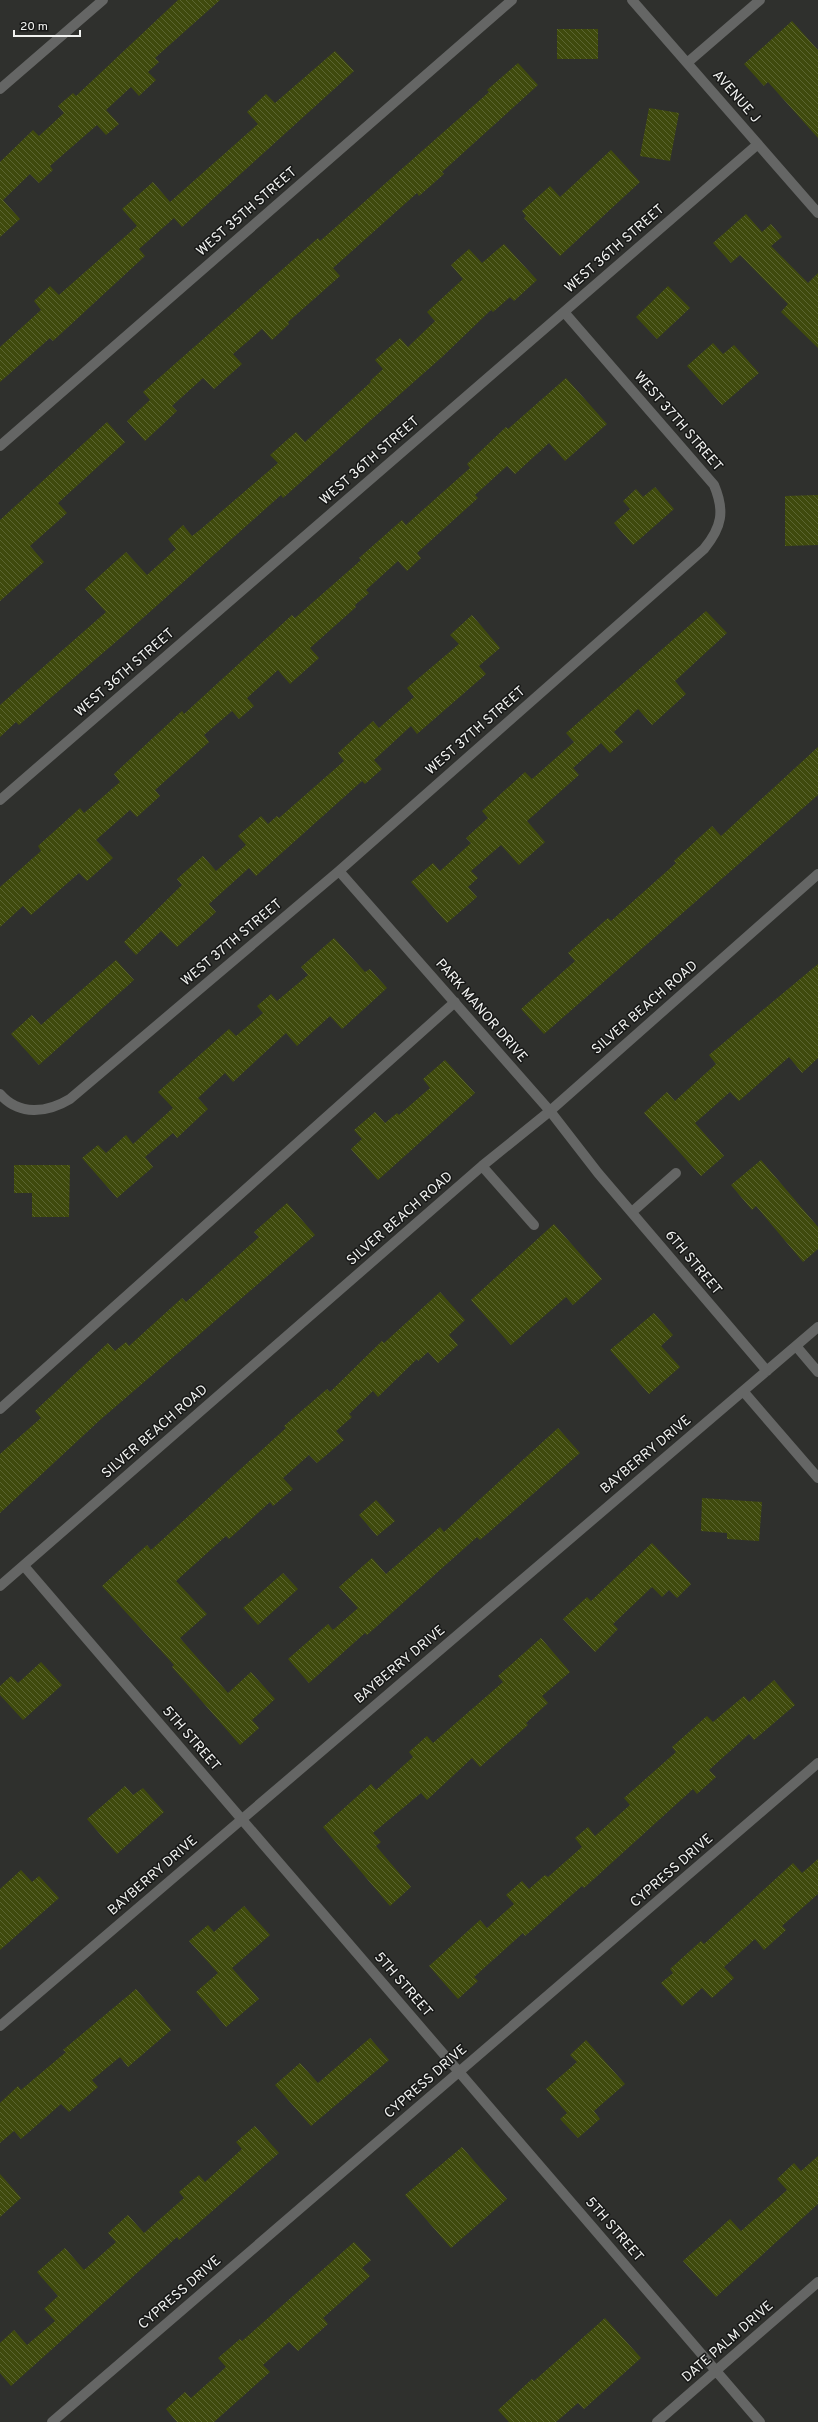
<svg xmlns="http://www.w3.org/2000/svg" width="818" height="2422" font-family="Overpass,sans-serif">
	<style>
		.building { fill: url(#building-back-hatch) }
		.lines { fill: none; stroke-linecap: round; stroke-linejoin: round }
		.minor { stroke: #656665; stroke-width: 10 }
		.labels { text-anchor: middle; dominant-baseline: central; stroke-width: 3; stroke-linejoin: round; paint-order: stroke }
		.street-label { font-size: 14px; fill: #f1f2f0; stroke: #171817 }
	</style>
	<defs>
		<pattern id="building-back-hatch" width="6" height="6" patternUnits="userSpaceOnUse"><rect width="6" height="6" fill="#3f4a0d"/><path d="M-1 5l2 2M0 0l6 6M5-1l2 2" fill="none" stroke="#5b6531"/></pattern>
	</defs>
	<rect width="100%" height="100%" fill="#2f302d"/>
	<path class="building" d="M 178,0 L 220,0 L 155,58 L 159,62 L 148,72 L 156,80 L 139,96 L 131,87 L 106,110 L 119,124 L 106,135 L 97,125 L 50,166 L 53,170 L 39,183 L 30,174 L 3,200 L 20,219 L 0,237 L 0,162 L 33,130 L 39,136 L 64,113 L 58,106 L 73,93 L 76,96 Z
		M 792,21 L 818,50 L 818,138 L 768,82 L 764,86 L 744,64 Z
		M 557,29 L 598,29 L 598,59 L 557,59 Z
		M 335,51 L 354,71 L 182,227 L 174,218 L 139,249 L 145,256 L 53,341 L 50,338 L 0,382 L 0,347 L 41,310 L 34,301 L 50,286 L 59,295 L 137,226 L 122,209 L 153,182 L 170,202 L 258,124 L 247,112 L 266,94 L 275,103 Z
		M 518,63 L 538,85 L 442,172 L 444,174 L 419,196 L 417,193 L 333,268 L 340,276 L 288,322 L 289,324 L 272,340 L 262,329 L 233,354 L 242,364 L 214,389 L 203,378 L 172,406 L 177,411 L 145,441 L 127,421 L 150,400 L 143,392 L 318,238 L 320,241 L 489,92 L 487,90 Z
		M 649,108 L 679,113 L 670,161 L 640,156 Z
		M 611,150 L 640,182 L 560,256 L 524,218 L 526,216 L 522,211 L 550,186 L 560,197 Z
		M 746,214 L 762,232 L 771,224 L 782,237 L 771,246 L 808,283 L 818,273 L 818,348 L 781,312 L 788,304 L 740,255 L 731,263 L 713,243 Z
		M 504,244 L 537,280 L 514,301 L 510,297 L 493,312 L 491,310 L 442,357 L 283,498 L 281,495 L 125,634 L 19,725 L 16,722 L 0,737 L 0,705 L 106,612 L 85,589 L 126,552 L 147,575 L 176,549 L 168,539 L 183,525 L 192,536 L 201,529 L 278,463 L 270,455 L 296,432 L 305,442 L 371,382 L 370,381 L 383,369 L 375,360 L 400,338 L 408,347 L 435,321 L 427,312 L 463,279 L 451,265 L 469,249 L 482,263 Z
		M 668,286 L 690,308 L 657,339 L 636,317 Z
		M 713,343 L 723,354 L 734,345 L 759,373 L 722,405 L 687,366 Z
		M 566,378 L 607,424 L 565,461 L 549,443 L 515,474 L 507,466 L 475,495 L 478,498 L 417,553 L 421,558 L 407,571 L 398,561 L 366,590 L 369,593 L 355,605 L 356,607 L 310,648 L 319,658 L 290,684 L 278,670 L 247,698 L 254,706 L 239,719 L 232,711 L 204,735 L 209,742 L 155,790 L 160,796 L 137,817 L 130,810 L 96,840 L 113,858 L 87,881 L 79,873 L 31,915 L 23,906 L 0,927 L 0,887 L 41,851 L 38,846 L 80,808 L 84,813 L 120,782 L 114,774 L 182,711 L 184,714 L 292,615 L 295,618 L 361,560 L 359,558 L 402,520 L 406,525 L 470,468 L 467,464 L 506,427 L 508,429 Z
		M 107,422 L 125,442 L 58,503 L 67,513 L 30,546 L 44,562 L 0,601 L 0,520 Z
		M 655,487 L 674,509 L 633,545 L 614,523 L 630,509 L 623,501 L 636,489 L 643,497 Z
		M 818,495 L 818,545 L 785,546 L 785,496 Z
		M 706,611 L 727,633 L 675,681 L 686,694 L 652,725 L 638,709 L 614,732 L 623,742 L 610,753 L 601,743 L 573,768 L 579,775 L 527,821 L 545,842 L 519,865 L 501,845 L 471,871 L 478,878 L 468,887 L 477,897 L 447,923 L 411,882 L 433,863 L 440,871 L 471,843 L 466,838 L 488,818 L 482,811 L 525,772 L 532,779 L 574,742 L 566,733 Z
		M 472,615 L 500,648 L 479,666 L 486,674 L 417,734 L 411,726 L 374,760 L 382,769 L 365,784 L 362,781 L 256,876 L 249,868 L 209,904 L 216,912 L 177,947 L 161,931 L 136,955 L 124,942 L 182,885 L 177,879 L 203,856 L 216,871 L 246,845 L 238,836 L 261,816 L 268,824 L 277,816 L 279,818 L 344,761 L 338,753 L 373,721 L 379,728 L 414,697 L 407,688 L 459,644 L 450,635 Z
		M 818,747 L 818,795 L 544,1034 L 521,1009 L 575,961 L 568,953 L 608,918 L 611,921 L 676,863 L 674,861 L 712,826 L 721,836 Z
		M 334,938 L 365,972 L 370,969 L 387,988 L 342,1029 L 330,1016 L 297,1046 L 286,1033 L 233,1082 L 225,1073 L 198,1098 L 208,1109 L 177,1138 L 173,1133 L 145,1157 L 153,1167 L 117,1198 L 82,1158 L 98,1145 L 106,1153 L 126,1135 L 133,1144 L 173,1108 L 158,1092 L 229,1029 L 236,1036 L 263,1013 L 257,1006 L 271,994 L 277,1001 L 308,975 L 301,967 Z
		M 116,960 L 134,980 L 39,1065 L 11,1034 L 32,1015 L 41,1025 Z
		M 818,964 L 818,1058 L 802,1073 L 789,1057 L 739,1101 L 730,1092 L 695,1123 L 724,1156 L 701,1176 L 644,1113 L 667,1092 L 675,1101 L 716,1064 L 709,1055 Z
		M 445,1060 L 475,1093 L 378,1180 L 351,1149 L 362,1139 L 354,1130 L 375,1112 L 385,1123 L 397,1113 L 399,1115 L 430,1088 L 423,1079 Z
		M 761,1160 L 818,1227 L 818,1249 L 803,1262 L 756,1206 L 752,1210 L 731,1185 Z
		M 14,1165 L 70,1165 L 69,1217 L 32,1217 L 32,1193 L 14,1193 Z
		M 287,1203 L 315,1235 L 100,1420 L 0,1513 L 0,1454 L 41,1418 L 35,1411 L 108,1343 L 115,1351 L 126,1342 L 129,1346 L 182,1298 L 186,1302 L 259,1237 L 254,1232 Z
		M 554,1224 L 602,1279 L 573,1305 L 566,1297 L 511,1345 L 471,1300 Z
		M 440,1292 L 465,1320 L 449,1335 L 458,1345 L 438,1363 L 428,1352 L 418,1361 L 417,1359 L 378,1397 L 373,1391 L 349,1414 L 352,1417 L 336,1431 L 344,1440 L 317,1463 L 309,1455 L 283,1478 L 293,1489 L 273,1506 L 270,1502 L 229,1539 L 226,1536 L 176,1581 L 207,1614 L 180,1638 L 228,1693 L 251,1672 L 275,1699 L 252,1720 L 259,1728 L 240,1745 L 172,1667 L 174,1665 L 102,1586 L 147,1545 L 151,1550 L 286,1428 L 284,1426 L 327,1389 L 330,1392 L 382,1341 L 384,1343 Z
		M 654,1313 L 673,1335 L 661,1346 L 680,1367 L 649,1394 L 610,1350 Z
		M 558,1428 L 580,1453 L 480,1540 L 477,1537 L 367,1635 L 365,1633 L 309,1683 L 288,1659 L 328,1624 L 333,1630 L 358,1608 L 339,1587 L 372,1558 L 386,1574 L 440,1527 L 444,1532 Z
		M 702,1498 L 762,1502 L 759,1541 L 727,1539 L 727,1533 L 701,1531 Z
		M 376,1500 L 395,1521 L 377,1536 L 359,1515 Z
		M 652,1543 L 691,1584 L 677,1598 L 669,1590 L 662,1597 L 652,1587 L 613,1624 L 618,1629 L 595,1652 L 563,1619 L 587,1597 L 591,1601 Z
		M 283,1573 L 298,1589 L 258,1625 L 243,1608 Z
		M 541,1638 L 570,1672 L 542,1696 L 548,1703 L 526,1723 L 528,1725 L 480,1767 L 472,1758 L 427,1800 L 421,1793 L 373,1833 L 381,1842 L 376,1846 L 411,1887 L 390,1906 L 323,1827 L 371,1784 L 376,1790 L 413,1757 L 409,1752 L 427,1736 L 433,1743 L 503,1682 L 498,1676 Z
		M 41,1662 L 62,1685 L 23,1720 L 0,1695 L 0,1686 L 11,1676 L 18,1683 Z
		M 774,1680 L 795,1705 L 754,1740 L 749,1734 L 709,1770 L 716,1777 L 697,1794 L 693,1789 L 584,1888 L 582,1886 L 525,1936 L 523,1933 L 474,1977 L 478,1981 L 458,1999 L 429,1966 L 480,1920 L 487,1928 L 514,1904 L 506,1895 L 522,1881 L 529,1889 L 545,1875 L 548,1877 L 582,1847 L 575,1838 L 588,1827 L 595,1836 L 630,1805 L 624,1798 L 676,1752 L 672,1747 L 707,1716 L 713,1722 L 744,1696 L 749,1702 Z
		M 125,1786 L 133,1795 L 143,1788 L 164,1812 L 117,1854 L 87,1819 Z
		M 818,1859 L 818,1894 L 782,1926 L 786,1930 L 764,1950 L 755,1939 L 724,1967 L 734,1978 L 712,1998 L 702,1988 L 682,2006 L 661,1983 L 673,1973 L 670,1969 L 701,1941 L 704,1944 L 793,1863 L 802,1873 Z
		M 21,1870 L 32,1882 L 39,1876 L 59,1898 L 0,1950 L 0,1889 Z
		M 244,1906 L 270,1935 L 232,1968 L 259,1999 L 226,2027 L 196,1992 L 218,1973 L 189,1941 L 208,1925 L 214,1932 Z
		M 136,1989 L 171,2030 L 128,2067 L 120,2057 L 92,2080 L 98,2087 L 69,2112 L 61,2104 L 21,2139 L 14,2131 L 0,2143 L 0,2103 L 18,2086 L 21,2090 L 66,2052 L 63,2050 Z
		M 370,2038 L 389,2060 L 311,2126 L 275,2085 L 300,2063 L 318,2083 Z
		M 586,2040 L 625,2084 L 594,2111 L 600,2119 L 578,2138 L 560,2119 L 567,2113 L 546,2089 L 577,2062 L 570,2055 Z
		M 255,2126 L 279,2153 L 179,2240 L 177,2237 L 11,2386 L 0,2373 L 0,2343 L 14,2330 L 27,2345 L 55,2321 L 44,2309 L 58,2296 L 37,2272 L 65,2248 L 84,2270 L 116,2242 L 108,2233 L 128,2215 L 144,2233 L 184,2198 L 179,2192 L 199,2175 L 205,2182 L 242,2149 L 236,2142 Z
		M 462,2147 L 507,2199 L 451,2248 L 405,2195 Z
		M 818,2156 L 818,2204 L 716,2297 L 683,2261 L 730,2219 L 741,2231 L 787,2190 L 777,2179 L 794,2163 L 801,2171 Z
		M 0,2174 L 21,2198 L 0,2217 Z
		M 354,2242 L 371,2260 L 362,2268 L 370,2276 L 323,2318 L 328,2324 L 298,2351 L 289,2342 L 263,2365 L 270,2372 L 214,2422 L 177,2422 L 166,2409 L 185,2392 L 191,2398 L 226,2367 L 218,2358 L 240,2339 L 242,2341 Z
		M 605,2318 L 641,2358 L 584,2409 L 578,2403 L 556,2422 L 509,2422 L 498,2410 L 532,2379 L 534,2381 Z"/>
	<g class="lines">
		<path class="minor" d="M 632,0 L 818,213
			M 687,63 L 760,0
			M 0,89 L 103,0
			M 0,446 L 512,0
			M 0,800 L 758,144
			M 339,871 L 550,1111 L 598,1173 L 767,1371
			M 0,1094 C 19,1116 47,1113 70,1099 L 339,871 L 704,549 C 722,527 725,511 714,485 L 564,312
			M 482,1166 L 534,1225
			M 632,1212 L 676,1173
			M 796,1346 L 818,1372
			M 743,1391 L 818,1478
			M 0,1409 L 455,1002
			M 24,1566 L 760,2422
			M 0,1586 L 482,1166 L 550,1111 L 818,874
			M 0,2026 L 818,1327
			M 52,2422 L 818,1763
			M 657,2422 L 818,2282"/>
	</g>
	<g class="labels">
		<g class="street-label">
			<text transform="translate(736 97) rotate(49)">AVENUE J</text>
			<text transform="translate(247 212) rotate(-41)">WEST 35TH STREET</text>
			<text transform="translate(615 249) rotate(-41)">WEST 36TH STREET</text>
			<text transform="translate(678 422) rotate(49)">WEST 37TH STREET</text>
			<text transform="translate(370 461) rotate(-41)">WEST 36TH STREET</text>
			<text transform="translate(125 673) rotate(-41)">WEST 36TH STREET</text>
			<text transform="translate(476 731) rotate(-41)">WEST 37TH STREET</text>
			<text transform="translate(232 943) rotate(-40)">WEST 37TH STREET</text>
			<text transform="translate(645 1008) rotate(-41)">SILVER BEACH ROAD</text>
			<text transform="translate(481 1011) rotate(49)">PARK MANOR DRIVE</text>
			<text transform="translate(400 1219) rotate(-41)">SILVER BEACH ROAD</text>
			<text transform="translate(693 1263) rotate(50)">6TH STREET</text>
			<text transform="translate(155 1432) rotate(-41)">SILVER BEACH ROAD</text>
			<text transform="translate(646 1455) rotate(-40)">BAYBERRY DRIVE</text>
			<text transform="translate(400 1665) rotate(-40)">BAYBERRY DRIVE</text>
			<text transform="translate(191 1739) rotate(49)">5TH STREET</text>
			<text transform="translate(672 1871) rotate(-41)">CYPRESS DRIVE</text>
			<text transform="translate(153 1876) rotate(-41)">BAYBERRY DRIVE</text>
			<text transform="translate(403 1985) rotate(49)">5TH STREET</text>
			<text transform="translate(426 2082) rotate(-41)">CYPRESS DRIVE</text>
			<text transform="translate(614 2230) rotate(49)">5TH STREET</text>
			<text transform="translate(180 2293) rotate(-41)">CYPRESS DRIVE</text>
			<text transform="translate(728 2342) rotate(-41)">DATE PALM DRIVE</text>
		</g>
	</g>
	<path d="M14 30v6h66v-6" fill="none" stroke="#f1f2f0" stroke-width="2"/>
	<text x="20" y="30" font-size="12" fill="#f1f2f0" stroke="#171817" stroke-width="3" paint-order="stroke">20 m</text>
</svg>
